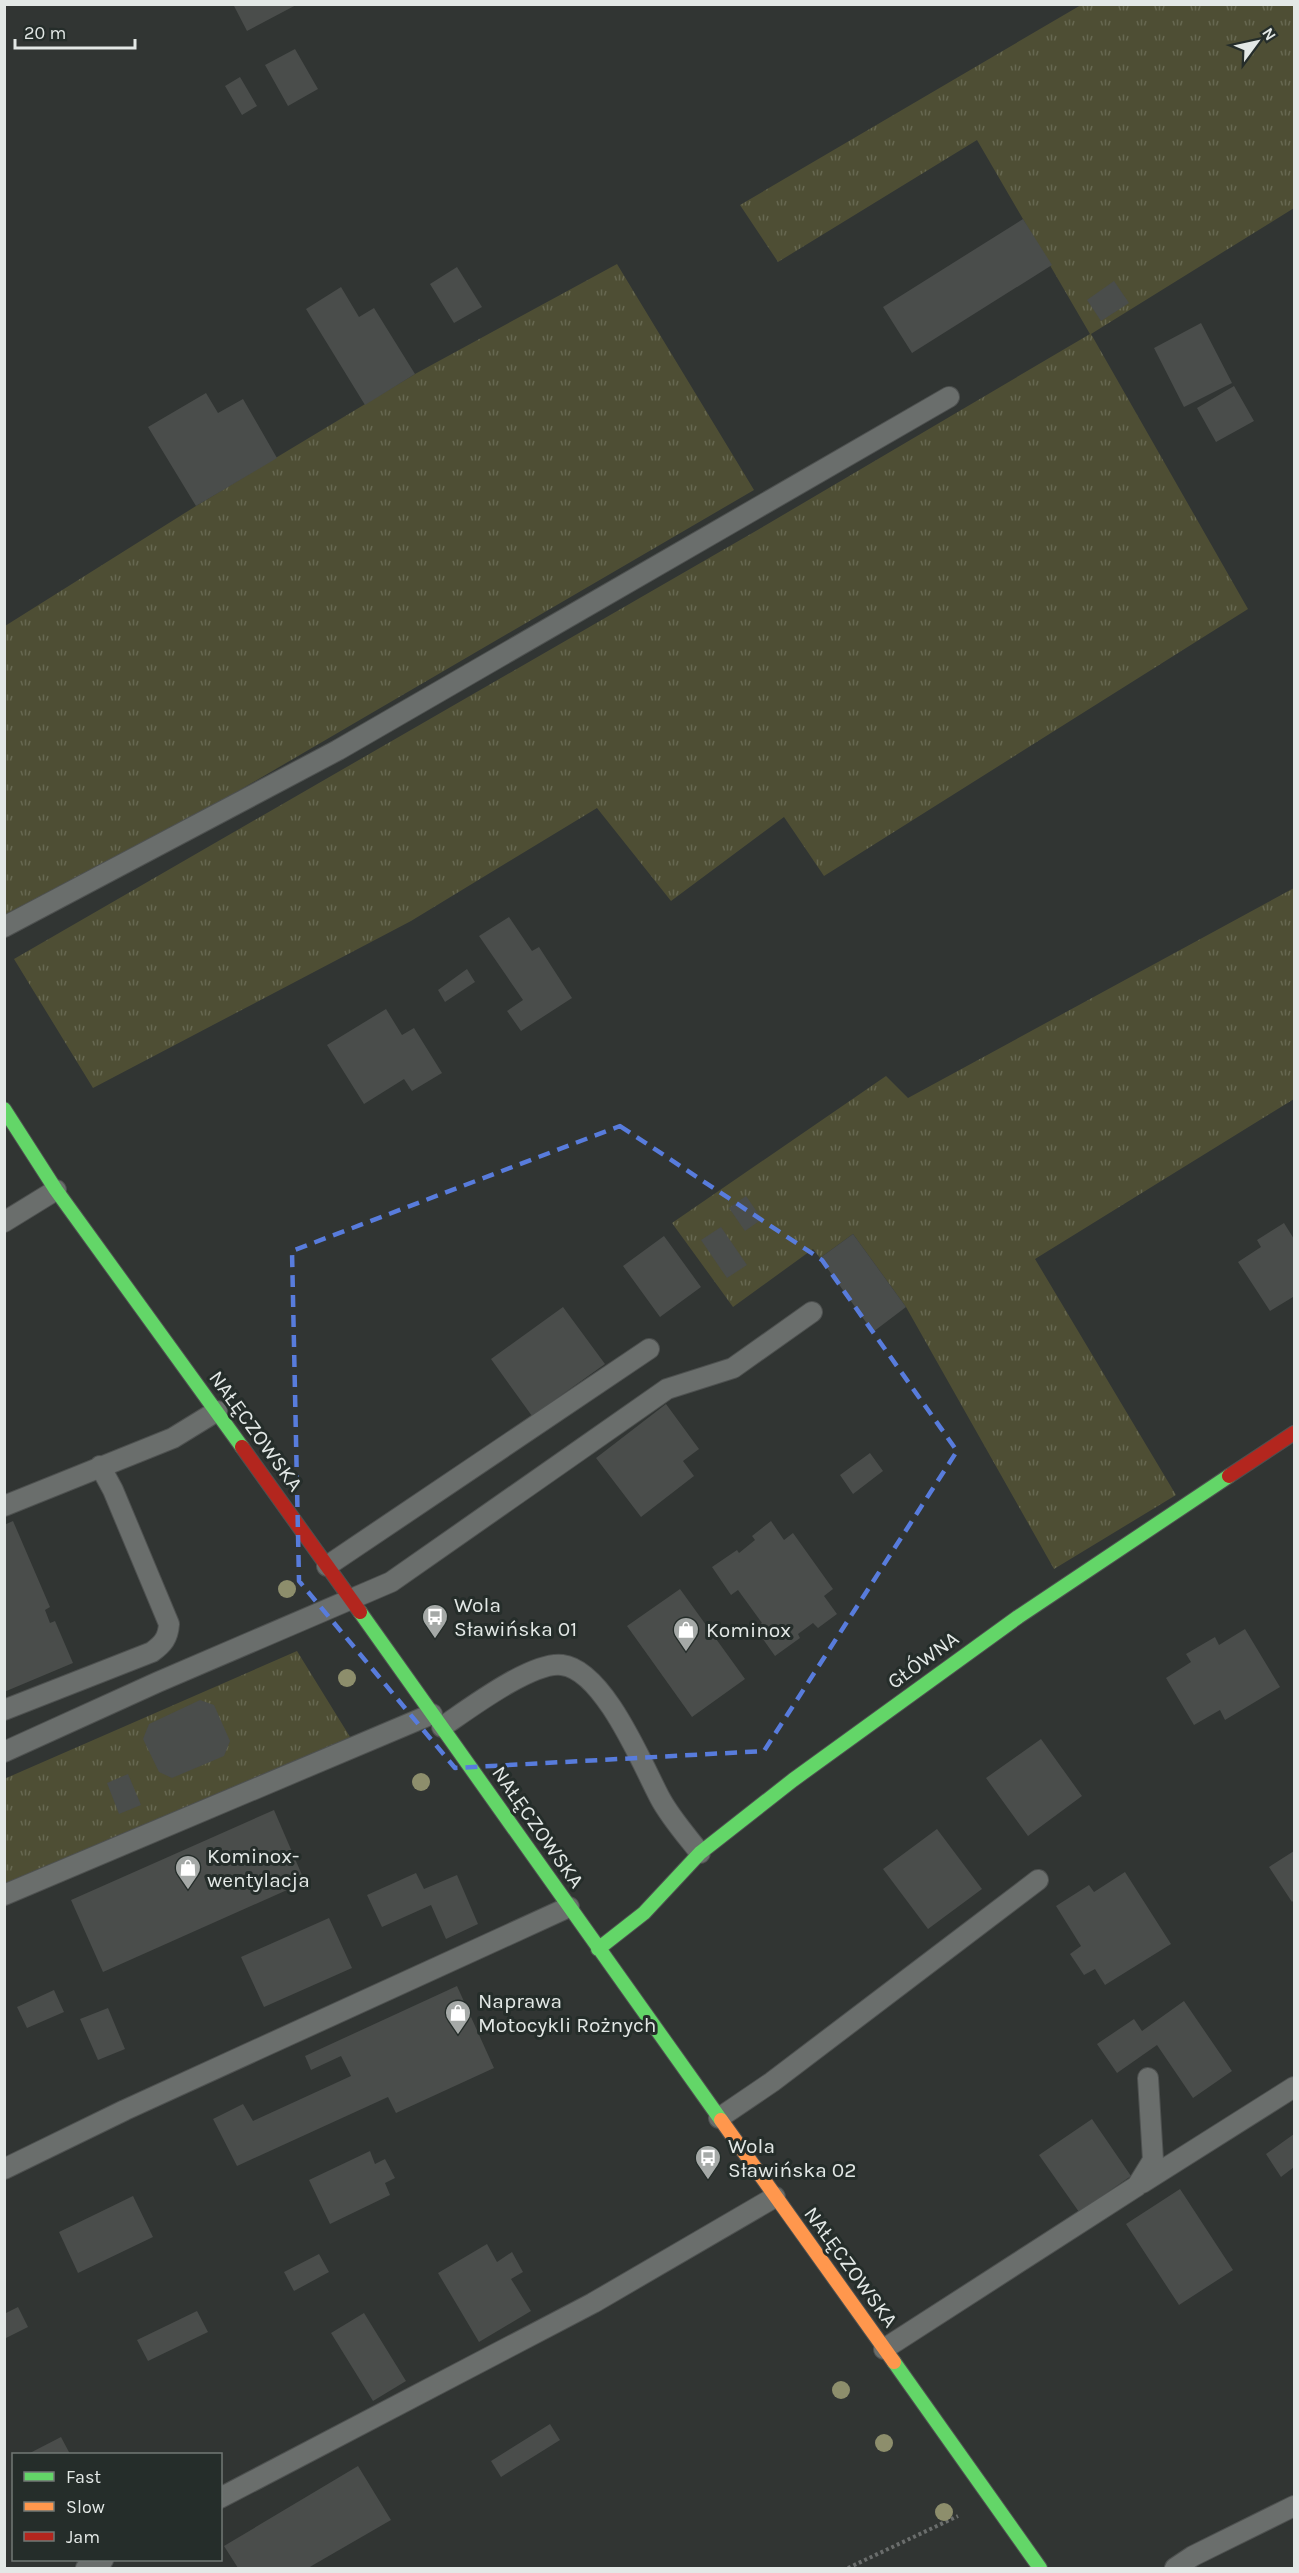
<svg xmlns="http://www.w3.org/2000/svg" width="1299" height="2573" font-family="Karla,sans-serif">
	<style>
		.grass { fill: url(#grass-tufts) }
		.building { fill: #4a4d4b }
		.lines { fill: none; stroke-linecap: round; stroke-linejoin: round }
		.lane-casing { stroke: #4e5150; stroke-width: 22 }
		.fast-casing { stroke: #4e5150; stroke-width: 16 }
		.slow-casing { stroke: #4e5150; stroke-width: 16 }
		.jam-casing { stroke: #4e5150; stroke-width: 16 }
		.path { stroke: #6a6d6c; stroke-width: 4; stroke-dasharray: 3 3; stroke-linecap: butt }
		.lane { stroke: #6a6e6c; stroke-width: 20 }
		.fast { stroke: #63d668; stroke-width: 14 }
		.slow { stroke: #ff974d; stroke-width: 14 }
		.jam { stroke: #b3261e; stroke-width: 14 }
		.tree { fill: #8d8e6c }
		.marked { fill: none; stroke: #587cdc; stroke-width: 4.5; stroke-dasharray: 12 8; stroke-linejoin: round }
		.labels { text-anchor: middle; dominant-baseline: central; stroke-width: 6; stroke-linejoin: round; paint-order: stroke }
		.street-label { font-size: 21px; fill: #e3e8e6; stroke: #252d2a }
		.poi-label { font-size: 21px; fill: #e3e8e6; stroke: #252d2a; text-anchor: start }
	</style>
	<defs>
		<pattern id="grass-tufts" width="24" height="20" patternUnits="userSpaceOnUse" patternTransform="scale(1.5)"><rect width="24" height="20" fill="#4e4e34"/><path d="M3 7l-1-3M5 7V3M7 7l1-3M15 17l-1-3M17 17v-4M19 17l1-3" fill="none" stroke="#676851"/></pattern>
	</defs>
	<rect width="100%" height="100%" fill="#313533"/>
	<path class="grass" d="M 1081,5 L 1294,5 L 1294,208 L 1091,334 L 1248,609 L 824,876 L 784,817 L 671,901 L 597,808 L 411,921 L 93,1088 L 14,959 L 766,525 L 1090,334 L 977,140 L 778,262 L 740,205 Z
		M 617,264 L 754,490 L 5,927 L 5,626 L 196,506 L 415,374 Z
		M 1294,888 L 1294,1099 L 1035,1259 L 1176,1495 L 1054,1569 L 906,1307 L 853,1234 L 820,1258 L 813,1249 L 733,1307 L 672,1223 L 886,1076 L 908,1098 Z
		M 297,1651 L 355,1745 L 5,1901 L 4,1779 Z"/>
	<path class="building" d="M 233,4 L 298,4 L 247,31 Z
		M 295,49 L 318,89 L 288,106 L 265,65 Z
		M 240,77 L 257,106 L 242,115 L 225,86 Z
		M 1023,219 L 1052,265 L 912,353 L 883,307 Z
		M 457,267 L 482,307 L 454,323 L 430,284 Z
		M 1114,281 L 1129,303 L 1101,321 L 1087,300 Z
		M 341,287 L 359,317 L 374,308 L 415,374 L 365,405 L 306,309 Z
		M 1201,323 L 1232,383 L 1184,407 L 1154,348 Z
		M 1234,386 L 1254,421 L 1216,442 L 1197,408 Z
		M 206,393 L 218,413 L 243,399 L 277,458 L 196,506 L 148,427 Z
		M 509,917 L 532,951 L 539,947 L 572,998 L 521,1031 L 507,1011 L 523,1000 L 479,936 Z
		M 467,969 L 475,982 L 445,1002 L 438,990 Z
		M 386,1009 L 402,1035 L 414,1028 L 442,1073 L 412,1091 L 404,1079 L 364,1104 L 327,1045 Z
		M 746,1196 L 762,1219 L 745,1231 L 729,1208 Z
		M 1284,1223 L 1294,1239 L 1294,1300 L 1293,1297 L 1270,1311 L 1238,1262 L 1261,1247 L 1257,1240 Z
		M 721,1227 L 747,1265 L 727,1278 L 701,1240 Z
		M 853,1234 L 906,1307 L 873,1332 L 820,1258 Z
		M 664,1236 L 701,1287 L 660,1317 L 623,1266 Z
		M 563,1307 L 605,1364 L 532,1416 L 491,1359 Z
		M 666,1404 L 699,1449 L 683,1461 L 694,1476 L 641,1517 L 596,1458 Z
		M 870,1453 L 883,1471 L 853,1494 L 840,1475 Z
		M 13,1521 L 50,1607 L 45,1610 L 50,1623 L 55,1621 L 73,1663 L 4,1692 L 4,1525 Z
		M 771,1521 L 784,1540 L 793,1533 L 833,1589 L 824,1596 L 837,1614 L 818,1628 L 813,1623 L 798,1634 L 800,1638 L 775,1656 L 755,1628 L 762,1623 L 738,1590 L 731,1595 L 712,1567 L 737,1550 L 739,1553 L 755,1540 L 752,1536 Z
		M 680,1589 L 745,1679 L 692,1717 L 627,1626 Z
		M 1245,1629 L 1280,1687 L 1225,1720 L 1220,1710 L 1194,1725 L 1166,1678 L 1191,1662 L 1186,1654 L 1215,1637 L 1219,1645 Z
		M 200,1700 L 214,1705 L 230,1741 L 224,1756 L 172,1778 L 159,1772 L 143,1739 L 149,1724 Z
		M 1041,1739 L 1082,1796 L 1028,1836 L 986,1778 Z
		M 128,1774 L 141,1805 L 119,1814 L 107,1783 Z
		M 274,1810 L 305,1882 L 103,1972 L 71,1900 Z
		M 937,1829 L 982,1889 L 928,1929 L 883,1869 Z
		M 1294,1851 L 1294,1900 L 1292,1902 L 1269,1867 Z
		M 1125,1872 L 1171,1944 L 1105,1985 L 1095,1969 L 1084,1975 L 1070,1954 L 1081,1946 L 1056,1906 L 1089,1885 L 1094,1892 Z
		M 416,1873 L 424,1889 L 457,1875 L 478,1924 L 446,1939 L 431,1905 L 382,1927 L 367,1895 Z
		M 329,1918 L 352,1968 L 264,2007 L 241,1957 Z
		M 457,1986 L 494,2068 L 396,2113 L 388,2097 L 237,2166 L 213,2119 L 243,2104 L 253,2121 L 351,2076 L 341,2056 L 311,2070 L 305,2056 Z
		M 54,1990 L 64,2012 L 27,2028 L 17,2007 Z
		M 1184,2001 L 1232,2071 L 1193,2098 L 1157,2045 L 1117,2073 L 1097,2044 L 1134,2019 L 1142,2031 Z
		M 108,2008 L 125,2049 L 98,2060 L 80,2019 Z
		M 1092,2119 L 1131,2176 L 1079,2212 L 1039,2155 Z
		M 1294,2134 L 1294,2167 L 1281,2177 L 1266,2154 Z
		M 370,2151 L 375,2164 L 385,2159 L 395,2178 L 385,2183 L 390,2195 L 330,2224 L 309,2180 Z
		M 1180,2189 L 1233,2270 L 1179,2305 L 1126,2224 Z
		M 133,2196 L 153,2237 L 78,2273 L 59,2232 Z
		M 487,2244 L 497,2262 L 512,2252 L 523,2272 L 511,2279 L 531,2311 L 479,2342 L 438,2273 Z
		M 319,2254 L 329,2272 L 294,2291 L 284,2272 Z
		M 18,2307 L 28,2327 L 4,2339 L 4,2314 Z
		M 197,2311 L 208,2332 L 148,2361 L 137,2340 Z
		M 364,2313 L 406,2381 L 373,2401 L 331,2333 Z
		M 550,2424 L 560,2440 L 501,2477 L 491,2461 Z
		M 61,2437 L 70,2454 L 28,2454 Z
		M 358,2466 L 391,2520 L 308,2568 L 238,2568 L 224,2546 Z"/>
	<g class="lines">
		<defs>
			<path id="lane" d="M 4,927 L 338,750 L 949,397
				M 4,1222 L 56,1190
				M 4,1506 L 173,1438 L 217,1411
				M 327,1566 L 649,1349
				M 4,1710 L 152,1652 C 163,1644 168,1638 169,1624 L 113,1490 L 100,1466
				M 442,1727 C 467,1710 532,1661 562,1665 C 604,1670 642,1764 660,1798 C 670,1817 686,1835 700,1853
				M 4,1752 L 158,1682 L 391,1582 L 667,1389 L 733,1368 L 812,1312
				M 4,1895 L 432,1714
				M 719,2118 L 772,2082 L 1038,1880
				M 4,2169 L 125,2110 L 569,1907
				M 1142,2183 L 1294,2087
				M 884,2349 L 1137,2186 L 1153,2160 L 1148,2078
				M 220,2498 L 593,2303 L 775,2197
				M 86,2568 L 103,2560
				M 1175,2568 L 1193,2556 L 1294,2506"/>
			<path id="fast" d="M 4,1109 L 56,1190 L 242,1447
				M 360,1612 L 721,2120
				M 598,1949 L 644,1913 L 700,1853 L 793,1780 L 1018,1617 L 1229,1476
				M 894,2362 L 1040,2568"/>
			<path id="slow" d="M 721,2120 L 894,2362"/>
			<path id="jam" d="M 242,1447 L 360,1612
				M 1229,1476 L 1294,1433"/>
		</defs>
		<use href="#lane" class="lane-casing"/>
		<use href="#fast" class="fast-casing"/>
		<use href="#slow" class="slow-casing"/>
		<use href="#jam" class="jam-casing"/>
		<path class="path" d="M 848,2568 L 958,2516"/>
		<use href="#lane" class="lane"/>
		<use href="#fast" class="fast"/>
		<use href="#slow" class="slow"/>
		<use href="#jam" class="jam"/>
	</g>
	<g class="tree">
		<circle cx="287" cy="1589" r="9"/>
		<circle cx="347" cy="1678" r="9"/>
		<circle cx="421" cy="1782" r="9"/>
		<circle cx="841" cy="2390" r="9"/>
		<circle cx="884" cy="2443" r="9"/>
		<circle cx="944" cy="2512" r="9"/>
	</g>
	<path class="marked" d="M 620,1126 L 822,1260 L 957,1451 L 764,1751 L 455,1768 L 299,1581 L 292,1251 Z"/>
	<defs>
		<symbol id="bus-pin" viewBox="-11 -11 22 30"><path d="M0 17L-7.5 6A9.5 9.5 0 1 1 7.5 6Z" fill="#a5a9a7" stroke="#252d2a"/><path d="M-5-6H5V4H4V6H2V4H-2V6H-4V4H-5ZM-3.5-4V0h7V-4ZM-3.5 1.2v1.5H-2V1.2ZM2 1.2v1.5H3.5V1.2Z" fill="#fff"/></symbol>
		<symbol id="shop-pin" viewBox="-11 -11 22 30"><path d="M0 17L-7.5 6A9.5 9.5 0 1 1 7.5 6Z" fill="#a5a9a7" stroke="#252d2a"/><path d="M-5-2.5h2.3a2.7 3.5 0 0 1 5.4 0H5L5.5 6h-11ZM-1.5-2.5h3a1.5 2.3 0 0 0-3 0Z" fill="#fff"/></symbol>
	</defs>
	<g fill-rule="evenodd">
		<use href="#bus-pin" x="420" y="1602" width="30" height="40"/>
		<use href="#shop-pin" x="671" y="1615" width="30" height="40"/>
		<use href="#shop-pin" x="173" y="1853" width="30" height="40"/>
		<use href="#shop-pin" x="443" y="1998" width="30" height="40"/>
		<use href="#bus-pin" x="693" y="2143" width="30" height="40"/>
	</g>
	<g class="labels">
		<g class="street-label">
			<text transform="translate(256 1431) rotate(54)">NAŁĘCZOWSKA</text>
			<text transform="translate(923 1660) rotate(-36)">GŁÓWNA</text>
			<text transform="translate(538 1827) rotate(55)">NAŁĘCZOWSKA</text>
			<text transform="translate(851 2267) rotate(54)">NAŁĘCZOWSKA</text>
		</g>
		<g class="poi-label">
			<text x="454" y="1605">Wola<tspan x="454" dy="24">Sławińska 01</tspan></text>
			<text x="706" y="1630">Kominox</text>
			<text x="207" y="1856">Kominox-<tspan x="207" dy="24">wentylacja</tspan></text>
			<text x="478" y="2001">Naprawa<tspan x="478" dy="24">Motocykli Rożnych</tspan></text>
			<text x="728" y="2146">Wola<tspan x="728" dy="24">Sławińska 02</tspan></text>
		</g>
	</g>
	<rect width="1299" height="2573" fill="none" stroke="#e3e8e6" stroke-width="12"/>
	<rect x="12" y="2453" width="210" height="108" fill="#252d2a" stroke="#717875" stroke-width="1.5"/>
	<rect x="24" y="2472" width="30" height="9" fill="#63d668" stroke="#717875" stroke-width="1.5"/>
	<text x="66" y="2483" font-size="18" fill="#e3e8e6">Fast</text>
	<rect x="24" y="2502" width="30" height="9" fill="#ff974d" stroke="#717875" stroke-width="1.5"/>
	<text x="66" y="2513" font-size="18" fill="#e3e8e6">Slow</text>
	<rect x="24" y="2532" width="30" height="9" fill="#b3261e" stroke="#717875" stroke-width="1.5"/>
	<text x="66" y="2543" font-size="18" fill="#e3e8e6">Jam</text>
	<g transform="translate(1257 42) rotate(57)" stroke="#252d2a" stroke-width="4.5" paint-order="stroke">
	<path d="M0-4.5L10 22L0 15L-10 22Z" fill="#e3e8e6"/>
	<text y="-9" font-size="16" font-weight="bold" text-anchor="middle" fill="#e3e8e6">N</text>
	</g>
	<path d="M15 39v9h120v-9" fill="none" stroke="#e3e8e6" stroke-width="3"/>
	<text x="24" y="39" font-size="18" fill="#e3e8e6" stroke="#252d2a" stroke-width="4.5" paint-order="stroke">20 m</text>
</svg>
